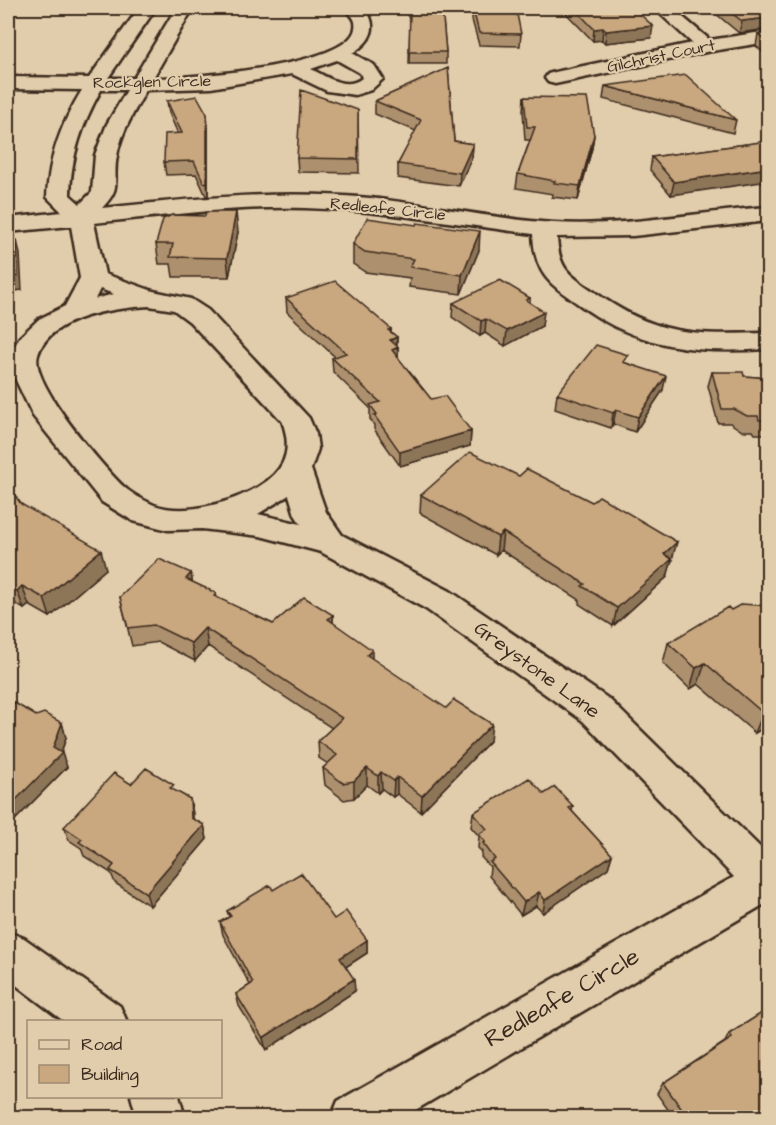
<svg xmlns="http://www.w3.org/2000/svg" width="776" height="1125" font-family="'Architects Daughter',sans-serif">
	<style>
		.lines { fill: none; stroke-linecap: round; stroke-linejoin: round }
		.minor-casing { stroke: #3b2a1e; stroke-width: 5 }
		.minor { fill: #e1ccab; fill-rule: evenodd }
		.wall { fill: #ad906d; stroke: #3b2a1e; stroke-width: 1.5 }
		.shaded-wall { fill: #8d7559; stroke: #3b2a1e; stroke-width: 1.5 }
		.building { fill: #c9a77f; stroke: #3b2a1e; stroke-width: 1.5 }
		.labels { text-anchor: middle; dominant-baseline: central; stroke-width: 4.5; stroke-linejoin: round; paint-order: stroke }
		.far-street-label { font-size: 16px; fill: #3b2a1e; stroke: #e1ccab }
		.street-label { font-size: 20px; fill: #3b2a1e; stroke: #e1ccab }
		.near-street-label { font-size: 24px; fill: #3b2a1e; stroke: #e1ccab }
	</style>
	<rect width="100%" height="100%" fill="#e1ccab"/>
	<filter id="ink" filterUnits="userSpaceOnUse"><feTurbulence type="fractalNoise" baseFrequency=".0167" numOctaves="2"/><feDisplacementMap in="SourceGraphic" scale="12" xChannelSelector="R" yChannelSelector="G"/><feConvolveMatrix kernelMatrix="1 2 1 2 8 2 1 2 1" color-interpolation-filters="sRGB"/></filter>
	<g filter="url(#ink)">
		<g class="lines">
			<defs>
				<path id="minor" d="M 139,8 L 156,8 L 108,78 L 134,78 L 176,8 L 193,8 L 153,78 C 185,78 350,67 355,28 C 357,18 350,15 345,8 L 364,8 C 379,25 372,42 352,53 L 374,65 L 383,79 L 371,90 L 355,95 L 327,91 L 292,74 L 211,88 L 146,90 C 135,111 121,132 117,156 C 112,181 123,187 102,208 C 191,199 280,189 370,198 C 432,205 493,219 555,223 C 627,227 697,212 768,207 L 768,221 L 633,236 L 557,237 C 559,269 568,274 593,291 C 657,337 694,335 768,333 L 768,349 C 696,354 637,348 577,303 C 547,282 535,273 533,234 C 457,224 381,210 305,208 C 234,206 164,216 94,223 L 105,274 L 153,291 L 191,299 L 208,310 L 309,418 L 316,434 L 318,449 L 311,469 L 326,512 L 342,535 L 450,591 L 609,699 L 768,855 L 768,902 L 402,1118 L 331,1118 L 338,1101 L 734,877 L 583,721 L 426,609 L 321,552 L 260,536 L 202,529 L 168,530 L 133,521 L 102,502 L 33,416 L 11,370 L 9,358 L 19,338 L 39,319 L 65,306 L 80,278 L 71,226 L 8,232 L 8,218 L 62,212 L 47,197 C 49,157 61,124 82,90 L 8,89 L 8,77 L 89,78 ZM 337,60 L 360,73 L 362,78 C 346,91 327,77 311,69 ZM 101,90 L 127,90 L 107,124 L 95,155 L 92,192 L 80,204 L 70,195 C 71,156 82,124 101,90 ZM 100,289 L 114,294 L 95,299 ZM 149,306 L 174,310 L 190,322 L 282,421 C 291,445 288,465 267,481 C 240,501 187,517 154,505 C 145,501 130,493 123,486 C 103,467 29,382 38,355 C 50,316 115,308 149,306 ZM 289,495 L 295,515 L 301,524 L 258,514 Z
					M 654,8 L 672,8 L 710,40 L 768,31 L 768,42 L 706,52 L 555,84 L 548,82 L 545,78 L 548,74 L 555,72 L 692,43 Z
					M 8,932 L 24,938 L 120,1006 L 127,1022 L 65,1022 L 8,979 Z
					M 131,1096 L 179,1096 L 185,1118 L 137,1118 Z"/>
			</defs>
			<use href="#minor" class="minor-casing"/>
			<use href="#minor" class="minor"/>
		</g>
		<path class="wall" d="M 404,8 L 442,8 L 446,52 L 446,64 L 409,64 L 410,21 Z
			M 561,8 L 633,8 L 651,38 L 605,43 L 602,40 L 593,41 Z
			M 709,8 L 768,8 L 739,33 Z
			M 473,9 L 521,34 L 520,46 L 479,45 L 472,20 Z
			M 768,32 L 768,57 L 756,46 L 758,34 Z
			M 448,68 L 454,141 L 473,144 L 472,157 L 459,186 L 398,178 L 398,164 L 416,131 L 375,114 L 375,101 Z
			M 605,86 L 736,120 L 733,133 L 603,99 Z
			M 524,97 L 594,135 L 592,148 L 578,200 L 552,197 L 553,194 L 516,188 L 518,174 L 530,140 L 525,140 L 523,110 Z
			M 167,101 L 208,127 L 208,196 L 206,196 L 196,174 L 166,175 L 164,162 L 178,134 L 169,113 Z
			M 358,110 L 359,173 L 298,172 L 297,158 Z
			M 768,141 L 671,195 L 650,170 L 652,157 Z
			M 238,232 L 229,277 L 173,277 L 171,264 L 159,264 L 156,244 Z
			M 353,244 L 479,250 L 461,294 L 409,287 L 410,278 L 365,272 L 353,264 Z
			M 286,298 L 391,329 L 391,332 L 397,337 L 397,345 L 398,347 L 398,358 L 431,399 L 471,431 L 470,446 L 400,466 L 374,429 L 374,425 L 370,419 L 370,408 L 333,372 L 332,358 L 335,357 L 287,312 Z
			M 530,298 L 530,302 L 542,326 L 505,346 L 485,333 L 480,336 L 452,317 L 453,303 Z
			M 626,363 L 663,390 L 635,432 L 613,424 L 611,428 L 555,409 L 557,394 Z
			M 712,372 L 744,376 L 768,378 L 768,434 L 755,434 L 753,431 L 742,431 L 730,423 L 718,423 L 708,386 Z
			M 8,486 L 21,504 L 106,569 L 50,617 L 29,605 L 24,609 L 8,599 Z
			M 421,495 L 673,560 L 671,562 L 667,577 L 613,626 L 579,604 L 580,600 L 501,550 L 496,555 L 420,513 Z
			M 191,573 L 192,582 L 216,593 L 217,598 L 273,624 L 333,615 L 333,623 L 372,659 L 490,741 L 421,812 L 397,794 L 393,797 L 382,789 L 378,793 L 367,785 L 354,798 L 344,800 L 325,785 L 323,768 L 328,764 L 319,758 L 318,741 L 332,728 L 208,646 L 195,661 L 158,642 L 132,646 L 120,597 Z
			M 768,606 L 768,728 L 766,726 L 755,733 L 698,684 L 690,689 L 663,663 L 668,643 L 731,610 Z
			M 8,699 L 36,716 L 62,723 L 66,738 L 61,753 L 67,767 L 15,820 L 8,816 Z
			M 131,784 L 175,791 L 190,799 L 193,819 L 204,825 L 207,839 L 150,906 L 115,883 L 111,873 L 84,856 L 81,848 L 69,840 L 64,827 Z
			M 544,794 L 573,806 L 572,811 L 612,855 L 608,868 L 543,913 L 536,906 L 521,915 L 489,876 L 490,867 L 481,857 L 482,852 L 478,848 L 479,836 L 471,827 L 473,813 Z
			M 273,890 L 334,919 L 367,940 L 367,953 L 346,967 L 355,991 L 266,1050 L 239,1006 L 236,994 L 250,985 L 223,935 L 220,922 L 229,917 L 227,911 Z
			M 768,1009 L 768,1118 L 674,1118 L 657,1094 L 663,1083 L 725,1042 L 729,1034 Z"/>
		<path class="shaded-wall" d="M 768,18 L 768,29 L 739,33 L 742,21 Z
			M 653,26 L 651,38 L 605,43 L 606,31 Z
			M 603,28 L 602,40 L 593,41 L 594,29 Z
			M 207,114 L 208,127 L 208,196 L 207,182 Z
			M 594,135 L 592,148 L 578,200 L 580,186 Z
			M 473,144 L 472,157 L 459,186 L 460,173 Z
			M 768,168 L 768,181 L 671,195 L 674,182 Z
			M 236,212 L 238,232 L 229,277 L 227,258 Z
			M 480,231 L 479,250 L 461,294 L 462,275 Z
			M 17,240 L 20,254 L 22,290 L 8,292 L 8,277 Z
			M 544,312 L 542,326 L 505,346 L 507,331 Z
			M 486,319 L 485,333 L 480,336 L 481,321 Z
			M 391,329 L 391,340 L 397,337 L 396,348 L 398,347 L 398,361 L 392,364 L 388,330 Z
			M 666,376 L 663,390 L 635,432 L 638,417 Z
			M 616,410 L 613,424 L 611,428 L 613,413 Z
			M 471,431 L 470,446 L 400,466 L 400,452 Z
			M 503,532 L 501,550 L 496,555 L 498,537 Z
			M 677,542 L 667,577 L 613,626 L 617,608 L 664,554 Z
			M 101,550 L 106,569 L 50,617 L 44,598 Z
			M 191,573 L 194,591 L 186,579 Z
			M 22,586 L 29,605 L 24,609 L 17,591 Z
			M 333,615 L 333,633 L 328,619 Z
			M 205,628 L 208,646 L 195,661 L 191,643 Z
			M 372,650 L 372,667 L 367,655 Z
			M 705,663 L 698,684 L 690,689 L 696,668 Z
			M 768,709 L 768,720 L 766,726 L 755,733 L 763,713 Z
			M 62,723 L 66,738 L 60,755 L 62,753 L 67,767 L 15,820 L 9,807 L 53,748 Z
			M 492,724 L 490,741 L 421,812 L 422,796 Z
			M 367,768 L 367,785 L 354,798 L 354,781 Z
			M 381,772 L 382,789 L 378,793 L 378,776 Z
			M 397,777 L 397,794 L 393,797 L 394,781 Z
			M 190,799 L 193,813 L 194,831 L 191,818 Z
			M 204,825 L 207,839 L 150,906 L 146,893 Z
			M 612,855 L 608,868 L 543,913 L 545,900 Z
			M 539,892 L 536,906 L 521,915 L 524,902 Z
			M 367,940 L 367,953 L 341,970 L 340,958 Z
			M 354,979 L 355,991 L 266,1050 L 263,1038 Z"/>
		<path class="building" d="M 409,8 L 442,8 L 446,52 L 409,52 L 410,10 Z
			M 574,8 L 633,8 L 653,26 L 606,31 L 603,28 L 594,29 Z
			M 725,8 L 768,8 L 768,18 L 742,21 Z
			M 473,9 L 516,9 L 521,34 L 479,33 Z
			M 768,32 L 768,42 L 758,34 Z
			M 448,68 L 454,141 L 473,144 L 460,173 L 398,164 L 421,120 L 375,101 Z
			M 686,75 L 736,120 L 605,86 Z
			M 301,90 L 358,110 L 358,159 L 297,158 Z
			M 197,96 L 207,114 L 207,182 L 204,183 L 194,161 L 164,162 L 165,134 L 182,133 L 167,101 Z
			M 524,97 L 587,98 L 594,135 L 580,186 L 554,183 L 555,181 L 518,174 L 535,127 L 527,127 Z
			M 768,141 L 768,168 L 674,182 L 652,157 Z
			M 206,212 L 236,212 L 227,258 L 170,257 L 173,244 L 156,244 L 163,219 L 172,215 L 205,216 Z
			M 367,218 L 416,225 L 417,223 L 480,231 L 462,275 L 410,267 L 414,259 L 365,252 L 353,244 Z
			M 17,240 L 18,276 L 8,277 L 8,242 Z
			M 500,280 L 530,298 L 526,300 L 544,312 L 507,331 L 486,319 L 481,321 L 453,303 Z
			M 335,281 L 391,329 L 388,330 L 397,337 L 390,340 L 398,347 L 392,350 L 431,399 L 445,396 L 471,431 L 400,452 L 374,415 L 377,414 L 370,405 L 380,402 L 332,358 L 346,353 L 286,298 Z
			M 596,345 L 628,355 L 623,362 L 666,376 L 638,417 L 616,410 L 613,413 L 557,394 Z
			M 712,372 L 743,372 L 744,376 L 768,378 L 768,420 L 759,420 L 758,416 L 747,416 L 734,409 L 722,409 Z
			M 470,452 L 519,476 L 527,469 L 592,502 L 599,496 L 677,542 L 664,554 L 672,559 L 617,608 L 582,586 L 585,584 L 503,532 L 498,537 L 421,495 Z
			M 8,486 L 21,504 L 101,550 L 44,598 L 22,586 L 17,591 L 8,585 Z
			M 159,559 L 191,573 L 186,579 L 216,593 L 214,596 L 273,624 L 304,597 L 333,615 L 328,619 L 372,650 L 367,655 L 446,708 L 454,700 L 492,724 L 422,796 L 397,777 L 394,781 L 381,772 L 378,776 L 367,768 L 354,781 L 343,783 L 323,768 L 337,755 L 318,741 L 342,718 L 205,628 L 191,643 L 154,625 L 128,628 L 120,597 Z
			M 742,604 L 768,606 L 768,709 L 763,713 L 705,663 L 696,668 L 668,643 L 728,607 L 731,610 Z
			M 8,699 L 36,716 L 44,713 L 62,723 L 53,748 L 62,753 L 9,807 L 8,806 Z
			M 146,768 L 174,785 L 170,788 L 190,799 L 191,818 L 204,825 L 146,893 L 110,870 L 114,865 L 79,842 L 82,839 L 64,827 L 114,773 L 131,784 Z
			M 529,778 L 544,794 L 555,787 L 573,806 L 569,808 L 612,855 L 545,900 L 539,892 L 524,902 L 490,862 L 495,859 L 483,843 L 485,842 L 479,834 L 487,829 L 473,813 Z
			M 301,873 L 334,919 L 346,911 L 367,940 L 340,958 L 354,979 L 263,1038 L 236,994 L 253,983 L 220,922 L 231,916 L 227,911 L 270,885 L 273,890 Z
			M 768,1009 L 768,1118 L 684,1118 L 681,1113 L 683,1111 L 663,1083 L 732,1038 L 729,1034 Z"/>
	</g>
	<g class="labels">
		<g class="far-street-label">
			<text transform="translate(661 56) rotate(-12)">Gilchrist Court</text>
			<text transform="translate(152 82) rotate(-1)">Rockglen Circle</text>
			<text transform="translate(388 209) rotate(6)">Redleafe Circle</text>
		</g>
		<g class="street-label">
			<text transform="translate(537 670) rotate(36)">Greystone Lane</text>
		</g>
		<g class="near-street-label">
			<text transform="translate(562 998) rotate(-30)">Redleafe Circle</text>
		</g>
	</g>
	<rect width="776" height="1125" fill="none" stroke="#e1ccab" stroke-width="30"/>
	<rect x="15" y="15" width="746" height="1095" fill="none" stroke="#3b2a1e" stroke-width="2" filter="url(#ink)"/>
	<rect x="27" y="1020" width="195" height="78" fill="#e1ccab" stroke="#9f8b73" stroke-width="1.5"/>
	<rect x="39" y="1040" width="30" height="9" fill="#e1ccab" stroke="#9f8b73" stroke-width="1.5"/>
	<text x="81" y="1050" font-size="18" fill="#3b2a1e">Road</text>
	<rect x="39" y="1065" width="30" height="18" fill="#c9a77f" stroke="#9f8b73" stroke-width="1.5"/>
	<text x="81" y="1080" font-size="18" fill="#3b2a1e">Building</text>
</svg>
